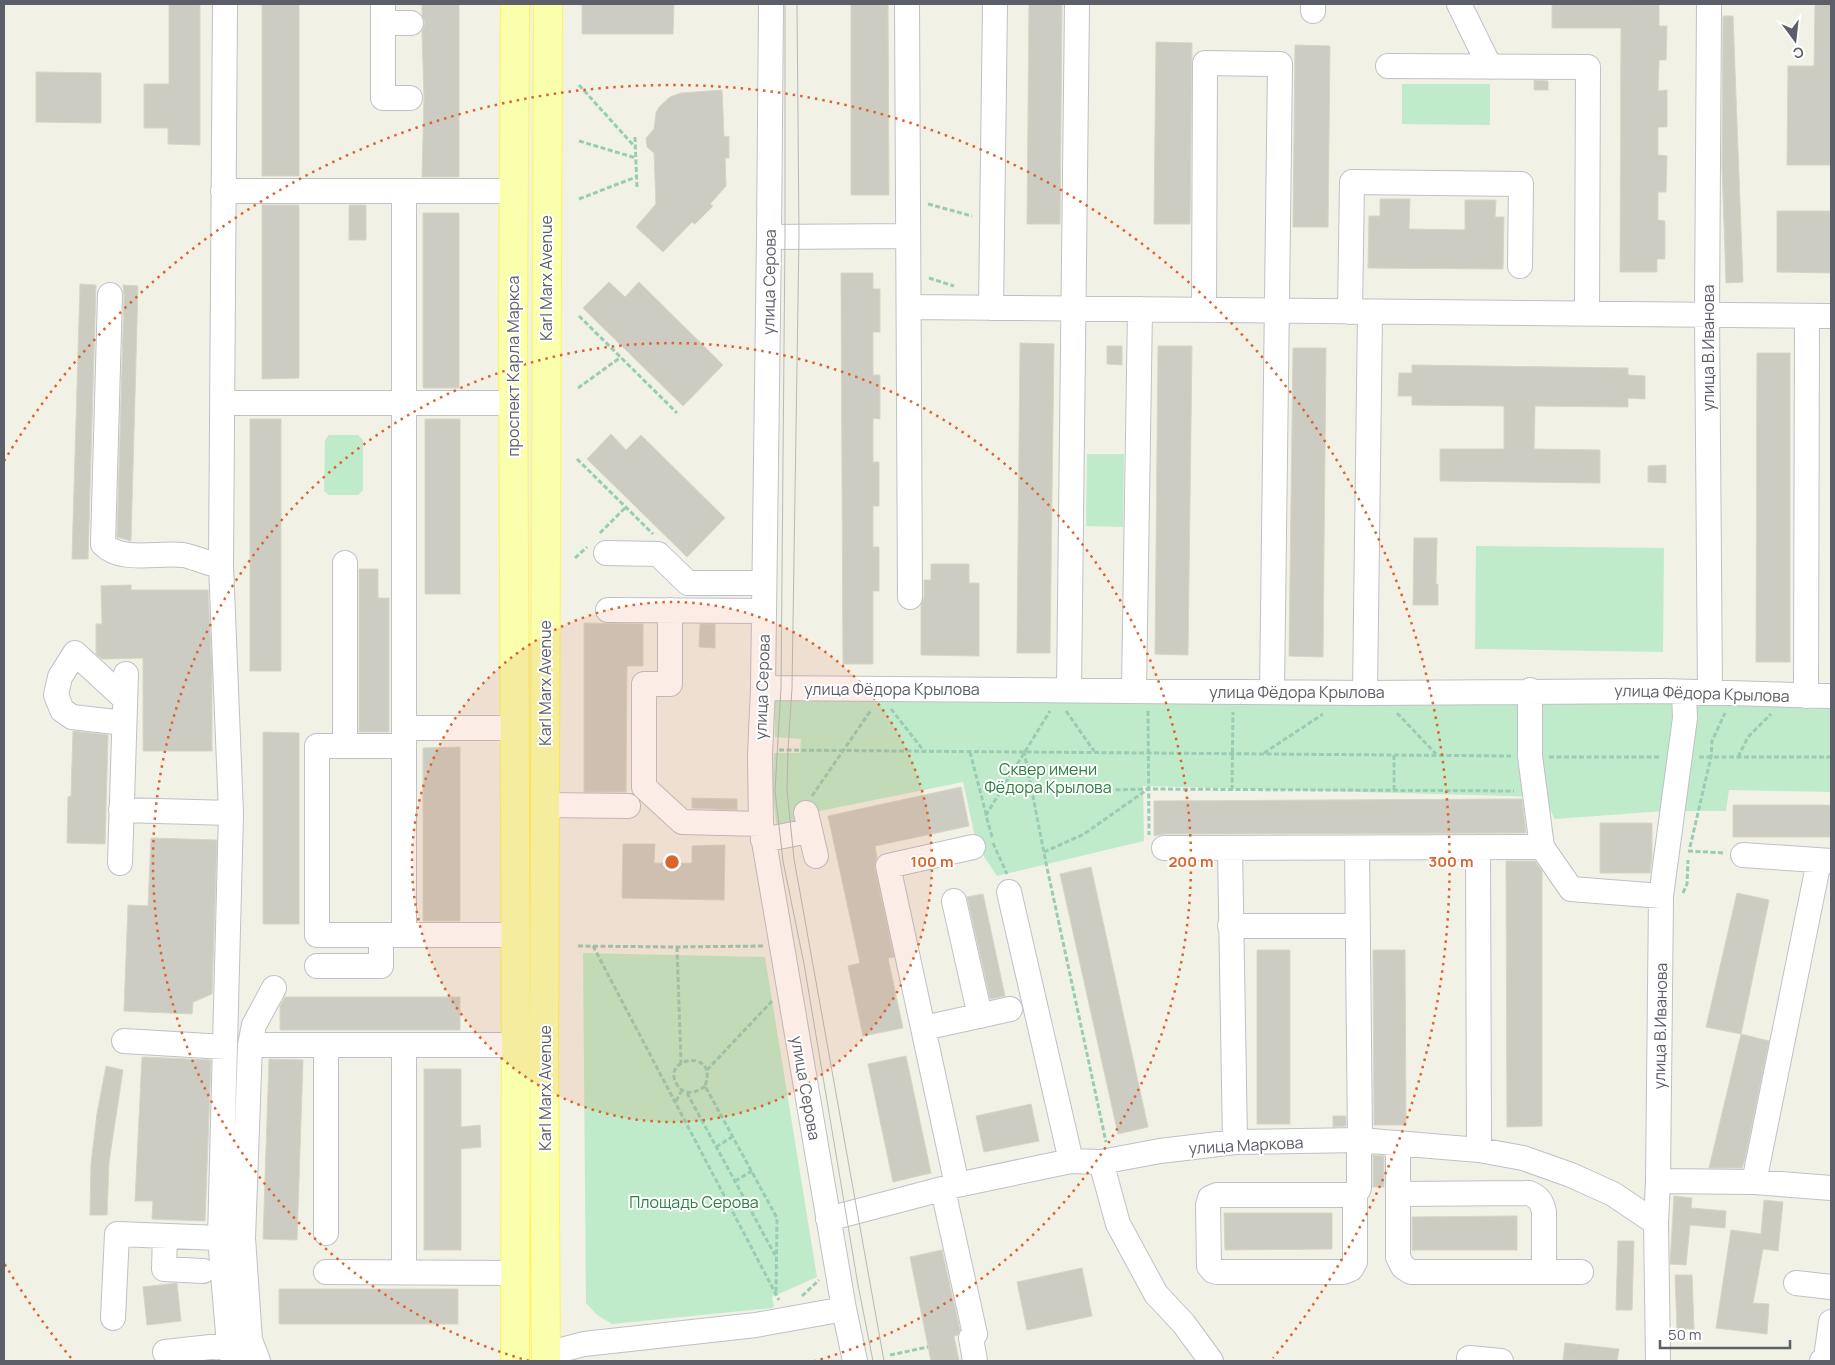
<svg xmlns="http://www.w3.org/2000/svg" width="1835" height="1365" font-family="Manrope,sans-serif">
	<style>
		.green { fill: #c0ebca }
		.building { fill: #ccccc2; stroke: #d7d5c3 }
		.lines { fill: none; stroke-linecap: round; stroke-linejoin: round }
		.minor-casing { stroke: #bfc1c8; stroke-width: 26 }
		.major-casing { stroke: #fff751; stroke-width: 30 }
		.path { stroke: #98ccb4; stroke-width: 3; stroke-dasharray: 5 2.5; stroke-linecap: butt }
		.minor { stroke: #fff; stroke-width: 24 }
		.major { stroke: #f9ffad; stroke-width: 28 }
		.tram { stroke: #b9b9bb; stroke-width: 1 }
		.ring { fill: none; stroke: #db652f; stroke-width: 2.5; stroke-dasharray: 2.5 5 }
		.labels { text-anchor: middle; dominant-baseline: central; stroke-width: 4; stroke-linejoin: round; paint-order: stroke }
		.street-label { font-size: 16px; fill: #5d5f68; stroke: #fff }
		.park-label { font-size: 16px; fill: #2a8143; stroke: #fff }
		.centre { fill: #db652f; stroke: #fff; stroke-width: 2.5 }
		.ring-label { font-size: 15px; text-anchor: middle; font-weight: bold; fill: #db652f; stroke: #fff; stroke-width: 4; stroke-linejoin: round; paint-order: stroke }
	</style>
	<rect width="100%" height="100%" fill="#f1f1e6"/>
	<path class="green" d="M 1402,84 L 1490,84 L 1490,125 L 1402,124 Z
		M 329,435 L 358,435 L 363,440 L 363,490 L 358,495 L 329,495 L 324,491 L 325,440 Z
		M 1087,454 L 1124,454 L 1123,527 L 1086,526 Z
		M 1476,546 L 1664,548 L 1663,652 L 1475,649 Z
		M 786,696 L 1831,701 L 1831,792 L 1729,790 L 1726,811 L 1664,811 L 1555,819 L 1543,797 L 1143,786 L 1144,841 L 997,876 L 977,846 L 963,782 L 800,815 L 802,825 L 777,829 L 772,789 L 774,753 L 800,753 L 801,739 L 775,737 L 775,702 Z
		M 583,953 L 765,957 L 817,1277 L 772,1297 L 774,1306 L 772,1308 L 612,1324 L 597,1315 L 586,1303 Z"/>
	<path class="building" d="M 169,4 L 200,4 L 200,145 L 168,144 L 168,128 L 144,128 L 144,84 L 169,84 Z
		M 262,4 L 299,4 L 299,176 L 262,176 Z
		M 422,4 L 459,4 L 459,177 L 422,177 L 424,98 L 422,31 L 425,23 L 422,15 Z
		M 582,4 L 674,4 L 673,34 L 582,34 Z
		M 851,4 L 888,4 L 889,195 L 851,195 Z
		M 1029,4 L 1062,4 L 1060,224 L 1027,224 Z
		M 1552,4 L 1659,5 L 1659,26 L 1667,26 L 1666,60 L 1659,60 L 1658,91 L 1667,90 L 1667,127 L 1658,127 L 1658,155 L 1667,156 L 1666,192 L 1658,192 L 1658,220 L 1665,221 L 1665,259 L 1657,259 L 1657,272 L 1620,272 L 1621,28 L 1552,28 Z
		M 1815,4 L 1831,4 L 1831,165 L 1787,165 L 1788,66 L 1814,66 Z
		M 1723,16 L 1733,16 L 1743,282 L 1726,283 L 1722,165 Z
		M 1156,42 L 1192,43 L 1190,224 L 1154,224 Z
		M 1295,45 L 1330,46 L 1328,227 L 1293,227 Z
		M 36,72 L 101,73 L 101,123 L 36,122 Z
		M 1534,80 L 1548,81 L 1548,90 L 1534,90 Z
		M 722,90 L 724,137 L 729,136 L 729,158 L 725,158 L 726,186 L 710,204 L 713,206 L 695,224 L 692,222 L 663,252 L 636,227 L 656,204 L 654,153 L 647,147 L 646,138 L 654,129 L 656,113 L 659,107 L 670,97 L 681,93 Z
		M 1380,199 L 1410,199 L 1409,229 L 1465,230 L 1465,200 L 1496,200 L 1495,217 L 1504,217 L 1503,269 L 1368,268 L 1369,216 L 1380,216 Z
		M 262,205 L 299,205 L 299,378 L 262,379 Z
		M 349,205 L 366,205 L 366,240 L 349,240 Z
		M 1777,211 L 1831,211 L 1831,273 L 1777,272 Z
		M 423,213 L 459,213 L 459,388 L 423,388 Z
		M 841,273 L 873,273 L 873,289 L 880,289 L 880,332 L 873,332 L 873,375 L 880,375 L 880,419 L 873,418 L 873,462 L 879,462 L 879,506 L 873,506 L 873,547 L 879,547 L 879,591 L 873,591 L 873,664 L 843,664 Z
		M 609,282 L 625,297 L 639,282 L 723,365 L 683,406 L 583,308 Z
		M 80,284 L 96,285 L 88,559 L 72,559 Z
		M 123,285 L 138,286 L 131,541 L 117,537 L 124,295 Z
		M 1020,343 L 1054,344 L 1050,653 L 1017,653 Z
		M 1107,346 L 1122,346 L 1122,365 L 1107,364 Z
		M 1158,346 L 1192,346 L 1188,655 L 1155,654 Z
		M 1293,348 L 1326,348 L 1323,657 L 1289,656 Z
		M 1757,353 L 1790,353 L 1790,662 L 1756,662 Z
		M 1412,365 L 1628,368 L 1628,375 L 1645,376 L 1645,399 L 1628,398 L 1628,407 L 1535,406 L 1534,449 L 1600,450 L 1600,483 L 1440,481 L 1440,449 L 1504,449 L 1504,406 L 1412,405 L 1412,396 L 1398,396 L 1399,373 L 1412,373 Z
		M 250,419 L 281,419 L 281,671 L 250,671 Z
		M 425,419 L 460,419 L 460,594 L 425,594 Z
		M 611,434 L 626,450 L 641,435 L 725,518 L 687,557 L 587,459 Z
		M 1666,465 L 1666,483 L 1648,482 L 1648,466 Z
		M 1414,538 L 1437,538 L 1436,584 L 1438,584 L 1438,605 L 1413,605 Z
		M 931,564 L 969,564 L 969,583 L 979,583 L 979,656 L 921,655 L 921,605 L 924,597 L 924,580 L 931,580 Z
		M 359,569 L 378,569 L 378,598 L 389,598 L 389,732 L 359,732 Z
		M 131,585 L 131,590 L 208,590 L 212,672 L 212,751 L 143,751 L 143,658 L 102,659 L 96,654 L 96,624 L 102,624 L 101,586 Z
		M 584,623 L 643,624 L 643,666 L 627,666 L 626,792 L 584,792 Z
		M 700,624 L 715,624 L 715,648 L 699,647 Z
		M 73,731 L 108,735 L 105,844 L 67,843 L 68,797 L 71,796 Z
		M 263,732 L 299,733 L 299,924 L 263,924 Z
		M 460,747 L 460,921 L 423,921 L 423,748 Z
		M 961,787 L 969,826 L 875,846 L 877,858 L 875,862 L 875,869 L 894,957 L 888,958 L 903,1028 L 863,1036 L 848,966 L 860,963 L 828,816 Z
		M 692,798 L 737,799 L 737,810 L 692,808 Z
		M 1513,799 L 1522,799 L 1526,833 L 1164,834 L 1154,836 L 1154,801 Z
		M 1733,805 L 1831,805 L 1831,837 L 1733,837 Z
		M 1600,823 L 1652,823 L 1652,858 L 1650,873 L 1600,873 Z
		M 151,838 L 217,840 L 212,994 L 193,1002 L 192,1014 L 124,1011 L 128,905 L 148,906 Z
		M 623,844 L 655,844 L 654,863 L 692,863 L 692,846 L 725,845 L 724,900 L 622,898 Z
		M 1506,861 L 1535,861 L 1542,871 L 1542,1126 L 1507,1127 Z
		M 1091,867 L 1148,1127 L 1118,1134 L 1060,874 Z
		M 1737,893 L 1769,900 L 1741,1034 L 1706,1027 Z
		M 983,894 L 1005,996 L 990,999 L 967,897 Z
		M 1257,950 L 1290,950 L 1290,1124 L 1257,1124 Z
		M 1373,950 L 1405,950 L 1406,1125 L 1374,1125 Z
		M 285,997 L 460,997 L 460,1030 L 280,1030 L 280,1006 Z
		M 1741,1034 L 1769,1041 L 1745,1159 L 1742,1168 L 1709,1168 Z
		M 906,1056 L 931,1173 L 893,1182 L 868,1064 Z
		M 142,1057 L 211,1060 L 205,1221 L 152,1219 L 153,1201 L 135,1201 Z
		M 269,1059 L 303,1060 L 297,1240 L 263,1239 Z
		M 106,1066 L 123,1070 L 109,1162 L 107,1215 L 90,1215 L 91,1164 L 97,1114 Z
		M 424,1069 L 461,1069 L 461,1127 L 480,1125 L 481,1147 L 461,1149 L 461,1250 L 424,1250 Z
		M 1031,1104 L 1039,1141 L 984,1152 L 976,1116 Z
		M 1333,1116 L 1346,1116 L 1346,1126 L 1333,1127 Z
		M 1373,1155 L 1384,1156 L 1384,1187 L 1373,1187 Z
		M 1674,1196 L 1692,1198 L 1691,1208 L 1726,1211 L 1725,1228 L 1690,1225 L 1686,1265 L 1670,1264 Z
		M 1764,1200 L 1783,1202 L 1778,1251 L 1763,1249 L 1753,1303 L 1769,1304 L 1767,1334 L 1716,1328 L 1731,1230 L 1761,1234 Z
		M 1224,1213 L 1332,1213 L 1332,1249 L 1225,1250 Z
		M 1517,1216 L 1517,1250 L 1412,1250 L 1412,1217 Z
		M 1618,1241 L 1634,1241 L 1632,1310 L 1616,1310 Z
		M 942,1250 L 960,1330 L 958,1335 L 954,1336 L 959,1361 L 931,1361 L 910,1257 Z
		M 1082,1268 L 1092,1316 L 1027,1330 L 1017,1282 Z
		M 1675,1275 L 1692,1275 L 1694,1329 L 1677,1329 Z
		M 177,1283 L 181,1321 L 147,1325 L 143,1287 Z
		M 279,1289 L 458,1289 L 458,1324 L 279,1324 Z
		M 1565,1343 L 1619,1349 L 1617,1361 L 1563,1360 Z"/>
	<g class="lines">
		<defs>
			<path id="minor" d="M 225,4 L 221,565 L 231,813 L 220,1238 L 229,1345 L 233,1361
				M 383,4 L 383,98 L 410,98
				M 771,4 L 769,237 L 763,688 L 760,755 L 761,824 L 844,1309 L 855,1361
				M 907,4 L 910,597
				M 1459,4 L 1490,67
				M 1709,4 L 1707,315 L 1710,692
				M 1313,11 L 1313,4
				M 383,23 L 411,23
				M 1388,66 L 1588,67 L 1587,314
				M 223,191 L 513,191
				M 404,191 L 404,935
				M 769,237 L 908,236
				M 110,295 L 103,544 C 121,563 158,552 183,555 C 196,557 208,565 221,565
				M 909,307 L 1831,316
				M 991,308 L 995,4
				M 1204,310 L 1205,63 L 1280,64 L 1272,692
				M 1350,312 L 1352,182 L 1521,184 L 1520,266
				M 222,403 L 513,403
				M 606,553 L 658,554 L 688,583 L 764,583
				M 345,563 L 345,746
				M 608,610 L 764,611
				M 670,610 L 670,684 L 644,684 L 644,787 L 682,822 L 761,824
				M 763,688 L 1365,693 L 1663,691 L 1831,696
				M 1069,690 L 1077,4
				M 1134,690 L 1140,309
				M 1530,690 L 1530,756 L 1542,847 L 1571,889 L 1661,896
				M 1365,693 L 1370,312
				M 1806,696 L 1807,316
				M 124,723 L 72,717 L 62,710 L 56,695 L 60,677 L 75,653 L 125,699
				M 404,728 L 514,728
				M 404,746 L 317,746 L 317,935 L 515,935
				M 545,805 L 628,806
				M 121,810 L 231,813
				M 806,813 L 816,856
				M 763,840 L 809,831
				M 1478,847 L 1479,1150
				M 1164,848 L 1542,847
				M 1230,848 L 1235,1142
				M 1357,848 L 1360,1140
				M 1743,855 L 1831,861
				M 120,863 L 126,674
				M 1009,892 L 1071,1161
				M 954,901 L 980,1016
				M 1230,926 L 1358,926
				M 317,966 L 381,966 L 381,935
				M 924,1028 L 1010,1009
				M 124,1041 L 225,1047
				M 250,1045 L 516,1045
				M 1398,1143 L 1398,1257 L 1403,1267 L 1411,1272 L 1544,1272 L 1544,1212 C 1542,1202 1539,1197 1529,1193 L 1398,1194
				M 1101,1162 L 1118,1224 L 1156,1294 L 1184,1324 L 1211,1361
				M 1658,1181 L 1754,1182 L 1831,1188
				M 1754,1182 L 1819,861
				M 957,1185 L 888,866 L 973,847
				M 943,1190 L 975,1334 L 971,1338 L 975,1361
				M 1355,1195 L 1217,1195 L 1210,1198 L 1208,1205 L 1209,1266 L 1213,1271 L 1217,1272 L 1343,1272 L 1351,1269 L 1355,1262 L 1355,1195 L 1359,1188 L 1359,1140
				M 828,1219 L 957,1185 L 1071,1161 L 1101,1162 L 1160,1151 L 1235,1142 L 1360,1140 L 1479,1150 L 1523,1158 L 1571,1175 L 1613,1194 L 1656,1223
				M 326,1233 L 326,1045
				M 165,1236 L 164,1269 L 203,1271
				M 326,1272 L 515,1273
				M 404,1272 L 404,1045
				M 1544,1272 L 1581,1272
				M 1796,1283 L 1831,1287
				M 113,1318 L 117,1234 L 220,1238
				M 165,1352 L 229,1345
				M 546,1354 L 584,1344 L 756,1325 L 844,1309
				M 1469,1358 L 1501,1361
				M 258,1361 L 250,1340 L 243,1238 L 250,1045 L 254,1025 L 274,988
				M 1658,1361 L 1656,1223 L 1658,1181 L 1661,896 L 1685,718 L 1684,692
				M 1822,1361 L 1826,1358 L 1831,1322"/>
			<path id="major" d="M 515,1361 L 516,1045 L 513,331 L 515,4
				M 546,1361 L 544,1045 L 548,4"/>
		</defs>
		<use href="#minor" class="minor-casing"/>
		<use href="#major" class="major-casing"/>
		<path class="path" d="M 579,85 L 635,147
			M 635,137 L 637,188
			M 579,141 L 636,158
			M 579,199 L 636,177
			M 928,204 L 972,216
			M 929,278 L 954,286
			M 579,316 L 677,413
			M 578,388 L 621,357
			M 577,459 L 653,534
			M 600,533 L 626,507
			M 575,558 L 587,547
			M 891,709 L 924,751
			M 1066,711 L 1094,751
			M 1148,711 L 1149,835
			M 1397,713 L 1436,754
			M 779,750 L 1511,756
			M 1024,751 L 1046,863 L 1106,1142
			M 970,752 L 986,814
			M 1264,753 L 1323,714
			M 1549,757 L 1661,757
			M 1699,757 L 1831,757
			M 1738,757 L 1748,737 L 1771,714
			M 1232,790 L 1233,712
			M 1394,790 L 1394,754
			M 1033,792 L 1148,789 L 1514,791
			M 812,796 L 871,710
			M 992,837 L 986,815 L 1050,711
			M 993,843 L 1007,874
			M 1690,847 L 1711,757 L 1712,741 L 1725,713
			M 1688,851 L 1725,853
			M 1044,852 L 1084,834 L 1148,789
			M 1683,893 L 1687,884 L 1688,860
			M 578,946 L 677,947 L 764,946
			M 593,946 L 779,1300
			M 677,947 L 681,1063
			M 707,1070 L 772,1001
			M 705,1086 C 695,1094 683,1096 676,1083 C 662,1057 719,1048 705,1086 L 777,1218 L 776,1294
			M 687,1093 L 775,1255
			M 676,1101 L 682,1090
			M 716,1147 L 732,1137
			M 735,1181 L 752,1171
			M 802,1296 L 819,1280
			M 890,1355 L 928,1347"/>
		<use href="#minor" class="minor"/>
		<use href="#major" class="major"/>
		<path class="tram" d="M 785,4 L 785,236 L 781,688 L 775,791 L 783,861 L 804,964 L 858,1285 L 873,1361
			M 797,4 L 799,236 L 792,688 L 788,750 L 787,790 L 794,859 L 884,1361"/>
	</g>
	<circle cx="672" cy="862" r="260" fill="#db652f" fill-opacity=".12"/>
	<g class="ring">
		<circle cx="672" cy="862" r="260"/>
		<path d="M529 1361A519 519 0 1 1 815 1361"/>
		<path d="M71 1358A779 779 0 0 1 4 1263M4 461A779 779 0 1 1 1273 1358"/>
	</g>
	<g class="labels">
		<g class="street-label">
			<text transform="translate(546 278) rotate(-90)">Karl Marx Avenue</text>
			<text transform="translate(769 282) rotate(-89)">улица Серова</text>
			<text transform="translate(1708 348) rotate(-90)">улица В.Иванова</text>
			<text transform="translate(513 366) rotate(-90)">проспект Карла Маркса</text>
			<text transform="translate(545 683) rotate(-90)">Karl Marx Avenue</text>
			<text transform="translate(762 687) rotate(-88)">улица Серова</text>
			<text x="892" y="689">улица Фёдора Крылова</text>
			<text x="1297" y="692">улица Фёдора Крылова</text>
			<text transform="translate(1702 693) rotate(2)">улица Фёдора Крылова</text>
			<text transform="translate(1660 1026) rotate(-89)">улица В.Иванова</text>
			<text transform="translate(545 1088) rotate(-90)">Karl Marx Avenue</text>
			<text transform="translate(806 1088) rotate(80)">улица Серова</text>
			<text transform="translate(1246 1145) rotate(-3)">улица Маркова</text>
		</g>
		<g class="park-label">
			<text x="1048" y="769">Сквер имени<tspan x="1048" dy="18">Фёдора Крылова</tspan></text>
			<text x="694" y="1202">Площадь Серова</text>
		</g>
	</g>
	<circle cx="672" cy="862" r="8" class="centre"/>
	<g class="ring-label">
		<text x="932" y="867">100 m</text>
		<text x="1191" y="867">200 m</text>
		<text x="1451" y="867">300 m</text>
	</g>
	<rect width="1835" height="1365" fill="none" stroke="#5d5f68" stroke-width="10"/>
	<g transform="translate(1795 40) rotate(165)" stroke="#ffffff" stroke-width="4" paint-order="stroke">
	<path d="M0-4L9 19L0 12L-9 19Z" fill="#5d5f68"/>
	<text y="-8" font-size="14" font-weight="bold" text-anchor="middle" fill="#5d5f68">С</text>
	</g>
	<path d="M1660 1340v8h130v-8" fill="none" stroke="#5d5f68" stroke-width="2.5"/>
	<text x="1668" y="1340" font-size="15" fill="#5d5f68" stroke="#ffffff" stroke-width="4" paint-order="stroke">50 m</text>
</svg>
